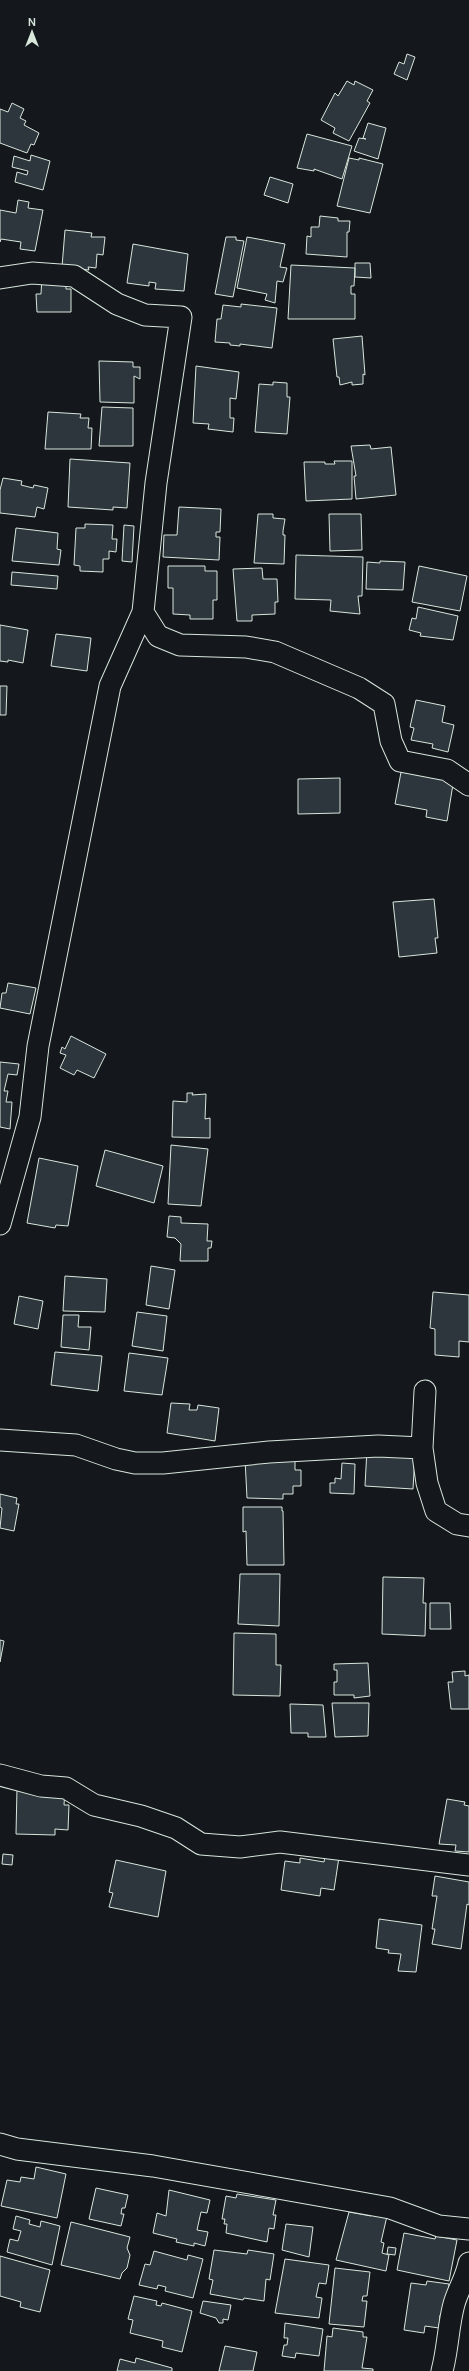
<svg xmlns="http://www.w3.org/2000/svg" width="469" height="2371" font-family="Manrope,sans-serif">
	<style>
		.building { fill: #2c363c; stroke: #d8e6dc }
		.lines { fill: none; stroke-linecap: round; stroke-linejoin: round }
		.minor-casing { stroke: #d8e6dc; stroke-width: 23 }
		.minor { stroke: #14181c; stroke-width: 21 }
	</style>
	<rect width="100%" height="100%" fill="#14181c"/>
	<path class="building" d="M 407,54 L 415,57 L 407,80 L 394,74 L 399,62 L 404,64 Z
		M 347,81 L 354,85 L 355,81 L 373,90 L 367,101 L 370,103 L 349,141 L 333,133 L 335,128 L 321,120 L 335,93 L 338,96 Z
		M 12,103 L 24,109 L 20,118 L 26,121 L 24,125 L 39,133 L 34,145 L 31,144 L 27,153 L 0,143 L 0,109 L 8,112 Z
		M 368,123 L 386,128 L 378,159 L 354,151 L 359,138 L 366,139 L 363,138 Z
		M 307,134 L 352,146 L 342,179 L 314,169 L 314,171 L 297,168 Z
		M 31,155 L 50,161 L 43,190 L 15,182 L 17,172 L 27,175 L 28,171 L 12,167 L 14,156 L 30,161 Z
		M 349,158 L 359,160 L 359,158 L 383,164 L 370,213 L 337,206 Z
		M 270,177 L 293,184 L 288,203 L 264,195 Z
		M 18,200 L 29,202 L 28,208 L 43,210 L 35,251 L 20,249 L 21,242 L 1,239 L 0,242 L 0,210 L 16,213 Z
		M 320,216 L 338,218 L 338,221 L 350,221 L 349,232 L 347,232 L 347,257 L 306,254 L 307,236 L 311,237 L 311,227 L 319,227 Z
		M 65,230 L 92,233 L 91,237 L 105,237 L 103,255 L 97,254 L 96,268 L 88,267 L 89,270 L 62,267 Z
		M 226,237 L 236,237 L 236,240 L 244,241 L 233,297 L 215,294 Z
		M 247,237 L 285,244 L 280,267 L 287,268 L 283,282 L 277,281 L 275,303 L 265,300 L 267,294 L 237,288 Z
		M 133,244 L 188,254 L 184,291 L 155,289 L 156,283 L 149,282 L 149,286 L 127,283 Z
		M 355,263 L 370,263 L 371,278 L 355,277 Z
		M 291,265 L 355,268 L 354,286 L 351,286 L 351,294 L 355,294 L 355,319 L 288,319 Z
		M 42,276 L 66,278 L 66,289 L 71,289 L 71,312 L 37,312 L 36,294 L 41,294 Z
		M 241,304 L 277,308 L 272,348 L 240,344 L 240,346 L 230,345 L 230,343 L 215,342 L 217,319 L 221,319 L 223,305 L 241,307 Z
		M 362,336 L 365,375 L 363,374 L 363,384 L 352,385 L 352,382 L 340,385 L 339,377 L 337,377 L 333,339 Z
		M 99,361 L 133,362 L 133,367 L 140,367 L 140,379 L 134,376 L 134,403 L 100,402 Z
		M 196,366 L 239,372 L 236,399 L 230,398 L 230,418 L 234,418 L 233,432 L 208,429 L 209,424 L 193,423 Z
		M 273,382 L 287,383 L 287,397 L 290,397 L 287,434 L 255,432 L 259,384 L 273,385 Z
		M 102,407 L 133,408 L 133,446 L 99,446 Z
		M 48,412 L 81,414 L 80,418 L 89,418 L 88,428 L 92,428 L 91,449 L 45,449 Z
		M 370,445 L 371,449 L 391,447 L 396,495 L 356,499 L 354,476 L 356,476 L 351,446 Z
		M 70,459 L 130,463 L 127,508 L 113,507 L 113,510 L 68,507 Z
		M 334,461 L 352,461 L 352,499 L 306,501 L 304,462 L 325,462 L 325,464 L 335,464 Z
		M 3,478 L 22,481 L 21,485 L 33,488 L 34,485 L 48,488 L 44,509 L 37,507 L 35,517 L 0,513 L 0,490 Z
		M 179,507 L 221,509 L 220,532 L 216,532 L 216,537 L 220,537 L 219,560 L 163,557 L 164,535 L 177,535 Z
		M 258,514 L 273,514 L 273,518 L 285,519 L 283,531 L 283,535 L 285,535 L 284,564 L 254,563 Z
		M 329,514 L 361,514 L 362,550 L 330,551 Z
		M 85,524 L 113,525 L 112,539 L 117,539 L 116,552 L 109,551 L 109,559 L 103,559 L 103,572 L 80,571 L 80,566 L 74,565 L 76,528 L 85,528 Z
		M 124,525 L 134,526 L 132,562 L 122,561 Z
		M 16,528 L 58,533 L 57,549 L 61,550 L 59,565 L 12,561 Z
		M 296,555 L 363,557 L 362,596 L 358,596 L 360,614 L 330,611 L 331,600 L 295,599 Z
		M 380,561 L 405,562 L 403,590 L 366,589 L 367,562 L 380,563 Z
		M 168,566 L 205,566 L 205,571 L 217,571 L 217,600 L 213,600 L 213,619 L 190,619 L 190,615 L 173,614 L 173,588 L 168,588 Z
		M 419,566 L 467,576 L 460,611 L 412,602 Z
		M 262,568 L 263,579 L 277,579 L 278,602 L 275,602 L 275,614 L 252,615 L 252,621 L 237,621 L 233,569 Z
		M 12,572 L 58,576 L 57,589 L 11,585 Z
		M 418,607 L 458,616 L 453,640 L 420,636 L 421,633 L 409,630 L 412,618 L 416,619 Z
		M 0,625 L 28,630 L 23,663 L 8,660 L 8,662 L 0,661 Z
		M 56,634 L 91,638 L 87,671 L 51,666 Z
		M 0,686 L 7,686 L 6,715 L 0,715 Z
		M 416,700 L 445,706 L 442,722 L 454,725 L 448,752 L 432,748 L 433,744 L 411,740 L 414,728 L 410,727 Z
		M 402,767 L 454,778 L 447,821 L 426,817 L 427,810 L 395,804 Z
		M 340,778 L 340,813 L 298,814 L 298,779 Z
		M 434,899 L 438,938 L 435,938 L 437,953 L 399,957 L 393,902 Z
		M 8,983 L 36,988 L 30,1014 L 0,1008 L 2,993 L 6,993 Z
		M 71,1036 L 106,1054 L 94,1078 L 77,1070 L 74,1075 L 60,1068 L 66,1055 L 60,1053 L 62,1047 L 65,1049 Z
		M 0,1062 L 19,1064 L 17,1075 L 8,1074 L 4,1091 L 8,1091 L 6,1102 L 12,1102 L 10,1129 L 0,1127 Z
		M 187,1093 L 193,1093 L 192,1095 L 206,1094 L 205,1119 L 210,1118 L 210,1138 L 172,1137 L 173,1101 L 187,1102 Z
		M 171,1145 L 208,1149 L 201,1206 L 168,1204 Z
		M 105,1150 L 163,1166 L 154,1203 L 96,1186 Z
		M 39,1158 L 78,1166 L 68,1226 L 56,1225 L 55,1228 L 27,1223 Z
		M 169,1216 L 181,1217 L 181,1223 L 208,1224 L 207,1241 L 212,1241 L 211,1248 L 208,1248 L 208,1261 L 180,1261 L 181,1244 L 175,1238 L 167,1237 Z
		M 151,1266 L 175,1270 L 169,1309 L 146,1305 Z
		M 65,1276 L 107,1279 L 105,1312 L 63,1311 Z
		M 433,1292 L 469,1295 L 469,1342 L 459,1341 L 459,1357 L 435,1355 L 435,1329 L 430,1328 Z
		M 19,1296 L 43,1301 L 38,1329 L 14,1324 Z
		M 137,1312 L 167,1316 L 163,1351 L 132,1346 Z
		M 63,1315 L 79,1315 L 78,1327 L 91,1327 L 89,1350 L 61,1347 Z
		M 55,1352 L 102,1356 L 98,1391 L 51,1385 Z
		M 129,1353 L 168,1358 L 162,1395 L 124,1391 Z
		M 171,1403 L 190,1404 L 189,1410 L 197,1410 L 198,1405 L 219,1408 L 215,1441 L 167,1433 Z
		M 367,1449 L 415,1455 L 413,1489 L 365,1486 Z
		M 245,1459 L 295,1459 L 295,1470 L 301,1470 L 301,1486 L 293,1486 L 293,1494 L 283,1494 L 283,1499 L 247,1498 Z
		M 342,1463 L 355,1464 L 354,1494 L 330,1493 L 330,1483 L 335,1483 L 335,1478 L 341,1479 Z
		M 0,1494 L 17,1498 L 16,1504 L 19,1504 L 14,1531 L 0,1528 L 2,1508 L 0,1507 Z
		M 243,1507 L 282,1507 L 282,1511 L 283,1511 L 284,1565 L 247,1565 L 246,1531 L 243,1532 Z
		M 240,1574 L 280,1574 L 279,1626 L 238,1624 Z
		M 383,1577 L 424,1578 L 423,1603 L 426,1603 L 425,1636 L 382,1634 Z
		M 430,1603 L 450,1603 L 451,1629 L 430,1629 Z
		M 234,1633 L 276,1634 L 276,1665 L 281,1665 L 280,1696 L 233,1695 Z
		M 0,1640 L 4,1641 L 0,1662 Z
		M 368,1663 L 370,1696 L 354,1698 L 354,1695 L 334,1695 L 334,1682 L 337,1682 L 337,1670 L 334,1670 L 334,1664 Z
		M 465,1671 L 465,1676 L 469,1675 L 469,1709 L 451,1709 L 448,1682 L 453,1682 L 452,1672 Z
		M 332,1703 L 369,1703 L 368,1736 L 335,1737 Z
		M 290,1704 L 323,1705 L 326,1737 L 308,1737 L 308,1733 L 291,1733 Z
		M 17,1788 L 65,1789 L 64,1805 L 69,1805 L 68,1830 L 55,1829 L 55,1835 L 16,1834 Z
		M 447,1799 L 465,1802 L 464,1805 L 469,1806 L 469,1852 L 455,1851 L 456,1845 L 439,1844 Z
		M 3,1854 L 13,1855 L 12,1865 L 2,1864 Z
		M 325,1856 L 339,1857 L 334,1890 L 321,1888 L 320,1896 L 281,1890 L 285,1861 L 300,1863 L 300,1858 L 324,1862 Z
		M 116,1860 L 166,1871 L 158,1917 L 109,1907 L 113,1893 L 109,1892 Z
		M 435,1876 L 469,1882 L 469,1905 L 467,1904 L 461,1949 L 432,1944 L 435,1929 L 432,1929 L 437,1896 L 432,1896 Z
		M 379,1919 L 422,1925 L 416,1972 L 398,1971 L 401,1954 L 388,1953 L 389,1950 L 376,1948 Z
		M 36,2167 L 66,2174 L 57,2218 L 1,2206 L 7,2180 L 20,2182 L 21,2177 L 34,2179 Z
		M 96,2188 L 128,2195 L 125,2208 L 122,2208 L 121,2214 L 124,2214 L 121,2226 L 89,2219 Z
		M 169,2190 L 210,2200 L 207,2213 L 201,2212 L 197,2230 L 208,2232 L 205,2246 L 194,2243 L 194,2246 L 176,2242 L 177,2239 L 153,2233 L 157,2213 L 166,2216 Z
		M 237,2194 L 276,2200 L 273,2215 L 276,2215 L 274,2229 L 269,2228 L 267,2242 L 226,2233 L 227,2224 L 224,2224 L 225,2219 L 222,2219 L 226,2196 L 236,2198 Z
		M 349,2212 L 371,2216 L 371,2213 L 387,2216 L 381,2242 L 384,2243 L 382,2253 L 389,2255 L 386,2271 L 336,2260 Z
		M 16,2216 L 30,2220 L 29,2224 L 40,2227 L 41,2221 L 60,2226 L 52,2265 L 7,2252 L 10,2239 L 18,2241 L 21,2231 L 13,2229 Z
		M 71,2222 L 130,2237 L 127,2248 L 130,2255 L 127,2268 L 122,2273 L 120,2279 L 61,2265 Z
		M 286,2224 L 313,2227 L 309,2257 L 282,2250 Z
		M 404,2233 L 435,2239 L 436,2236 L 457,2240 L 449,2281 L 397,2270 Z
		M 388,2247 L 396,2248 L 395,2255 L 387,2254 Z
		M 214,2250 L 247,2254 L 248,2250 L 274,2254 L 270,2280 L 266,2279 L 264,2301 L 244,2298 L 243,2300 L 210,2294 L 213,2280 L 209,2279 Z
		M 154,2251 L 187,2260 L 188,2255 L 203,2259 L 193,2298 L 165,2291 L 166,2287 L 158,2285 L 157,2289 L 139,2285 L 145,2264 L 150,2265 Z
		M 0,2256 L 50,2270 L 40,2312 L 20,2307 L 21,2302 L 0,2296 Z
		M 285,2259 L 329,2265 L 326,2284 L 319,2283 L 316,2297 L 322,2298 L 319,2318 L 275,2313 Z
		M 335,2268 L 370,2272 L 367,2296 L 363,2296 L 362,2301 L 367,2301 L 364,2327 L 329,2324 Z
		M 427,2281 L 449,2284 L 445,2316 L 440,2315 L 439,2328 L 425,2326 L 424,2333 L 404,2330 L 411,2283 L 426,2285 Z
		M 134,2296 L 157,2301 L 156,2305 L 161,2306 L 162,2303 L 192,2311 L 182,2352 L 162,2347 L 163,2341 L 130,2333 L 133,2320 L 128,2319 Z
		M 203,2301 L 231,2305 L 228,2320 L 223,2319 L 223,2323 L 219,2323 L 216,2318 L 200,2313 Z
		M 285,2323 L 323,2329 L 319,2356 L 296,2353 L 295,2358 L 282,2356 L 284,2345 L 287,2345 L 288,2338 L 284,2338 Z
		M 333,2328 L 363,2332 L 363,2337 L 367,2337 L 362,2368 L 373,2369 L 373,2371 L 324,2371 L 327,2336 L 332,2337 Z
		M 225,2346 L 257,2352 L 253,2371 L 219,2371 Z
		M 136,2358 L 172,2368 L 172,2371 L 117,2371 L 120,2359 L 135,2363 Z"/>
	<g class="lines">
		<defs>
			<path id="minor" d="M 0,278 L 32,273 L 74,276 L 117,304 L 145,315 L 181,317 L 156,483 L 143,612 L 158,636 L 180,645 L 246,647 L 275,652 L 359,688 L 384,704 L 391,741 L 400,761 L 447,770 L 469,785
				M 0,1224 L 30,1117 L 38,1046 L 110,686 L 143,612
				M 425,1391 L 422,1448 L 427,1483 L 436,1511 L 457,1524 L 469,1526
				M 0,1440 L 76,1445 L 116,1459 L 135,1463 L 163,1463 L 269,1452 L 378,1446 L 422,1448
				M 0,1775 L 41,1786 L 66,1788 L 94,1805 L 141,1816 L 176,1828 L 201,1844 L 240,1847 L 280,1842 L 469,1865
				M 0,2144 L 17,2149 L 153,2166 L 272,2187 L 390,2208 L 439,2226 L 469,2229
				M 442,2371 C 448,2349 448,2326 454,2304 C 458,2290 466,2278 469,2263"/>
		</defs>
		<use href="#minor" class="minor-casing"/>
		<use href="#minor" class="minor"/>
	</g>
	<g transform="translate(32 32)" stroke="#14181c" stroke-width="3" paint-order="stroke">
	<path d="M0-3L7 15L0 10L-7 15Z" fill="#d8e6dc"/>
	<text y="-6" font-size="11" font-weight="bold" text-anchor="middle" fill="#d8e6dc">N</text>
	</g>
</svg>
